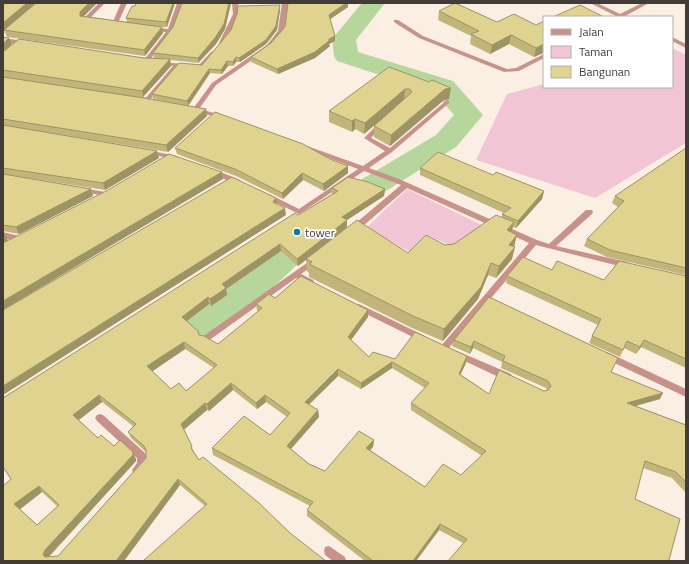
<svg xmlns="http://www.w3.org/2000/svg" width="689" height="564" font-family="'Titillium Web',sans-serif">
	<style>
		.green { fill: #f1c5d4 }
		.lines { fill: none; stroke-linecap: round; stroke-linejoin: round }
		.river { fill: #b6d69b; fill-rule: evenodd }
		.lane { fill: #c79289; fill-rule: evenodd }
		.street { fill: #c79289; fill-rule: evenodd }
		.wall { fill: #c1b57b; fill-rule: evenodd }
		.shaded-wall { fill: #9d9364 }
		.building { fill: #e0d28f; stroke: #9d9364; fill-rule: evenodd }
		.poi-dot { fill: #0b79a3; stroke: #fefefe; stroke-width: 1.5 }
		.labels { text-anchor: middle; dominant-baseline: central; stroke-width: 3.5; stroke-linejoin: round; paint-order: stroke }
		.poi-label { font-size: 12px; fill: #413c38; stroke: #fefefe; text-anchor: start }
	</style>
	<rect width="100%" height="100%" fill="#fbeee3"/>
	<path class="green" d="M 672,48 L 686,55 L 686,143 L 595,198 L 476,160 L 507,94 L 544,84 L 544,87 L 672,87 Z
		M 407,189 L 484,226 L 461,250 L 429,236 L 412,253 L 366,228 Z"/>
	<g class="lines">
		<path class="river" d="M 362,3 L 385,3 L 356,40 L 358,52 L 453,81 L 483,115 L 456,147 L 354,211 L 247,312 L 164,362 L 151,366 L 138,362 L 132,351 L 138,340 L 221,292 L 332,197 L 436,135 L 454,115 L 435,93 L 337,61 L 334,56 L 332,39 Z"/>
		<path class="lane" d="M 590,3 L 597,3 L 620,14 L 642,3 L 649,3 L 625,16 L 626,17 L 615,17 L 616,16 Z
			M 394,20 L 398,20 L 423,36 L 507,69 L 516,68 L 544,54 L 544,58 L 519,71 L 504,72 L 419,38 L 394,22 Z
			M 672,37 L 686,44 L 686,48 L 672,41 Z"/>
		<path class="street" d="M 99,3 L 105,3 L 89,19 L 92,20 L 92,22 L 83,21 L 83,19 Z
			M 121,3 L 127,3 L 118,23 L 124,25 L 121,27 L 113,25 L 112,24 Z
			M 177,3 L 183,3 L 173,31 L 148,62 L 144,62 L 144,60 L 166,32 L 152,31 L 149,29 L 152,27 L 168,29 Z
			M 232,3 L 238,3 L 239,14 L 225,43 L 220,44 L 219,43 L 233,14 Z
			M 282,3 L 288,3 L 284,31 L 271,47 L 216,85 L 199,109 L 226,116 L 226,118 L 224,119 L 193,111 L 192,110 L 212,83 L 267,45 L 278,31 Z
			M 3,38 L 25,41 L 28,43 L 25,45 L 3,42 Z
			M 213,51 L 216,53 L 202,68 L 179,67 L 148,102 L 144,102 L 144,100 L 173,66 L 159,64 L 159,62 L 199,65 L 211,52 Z
			M 447,100 L 449,101 L 449,103 L 392,152 L 369,168 L 399,179 L 537,240 L 549,244 L 586,210 L 592,210 L 593,212 L 592,214 L 556,246 L 627,262 L 631,265 L 627,268 L 536,245 L 447,350 L 444,351 L 441,350 L 440,348 L 441,346 L 529,243 L 407,188 L 356,232 L 350,232 L 349,230 L 350,228 L 401,185 L 364,171 L 299,214 L 262,196 L 263,194 L 269,194 L 299,209 L 358,169 L 303,148 L 303,146 L 307,146 L 363,166 L 385,151 L 364,138 L 379,123 L 383,123 L 384,124 L 371,138 L 390,148 Z
			M 147,150 L 177,156 L 180,158 L 177,160 L 145,153 L 144,152 Z
			M 212,170 L 216,170 L 240,180 L 241,182 L 240,184 L 236,184 L 212,174 L 211,172 Z
			M 81,188 L 106,192 L 110,194 L 106,196 L 83,192 L 81,192 L 79,190 Z
			M 3,232 L 23,237 L 24,239 L 20,242 L 3,238 Z
			M 314,258 L 317,259 L 318,261 L 317,263 L 301,274 L 313,280 L 314,282 L 313,284 L 307,284 L 296,278 L 208,341 L 202,341 L 201,339 L 202,337 Z
			M 359,304 L 425,336 L 426,338 L 425,340 L 419,340 L 356,309 L 355,307 L 356,305 Z
			M 457,351 L 511,374 L 512,377 L 511,380 L 508,381 L 505,380 L 454,356 L 453,354 L 454,352 Z
			M 607,352 L 686,389 L 686,397 L 604,358 L 603,356 L 604,354 Z
			M 100,414 L 103,415 L 145,453 C 149,461 146,471 137,474 L 133,473 L 132,470 L 137,463 L 137,458 L 97,421 L 95,418 L 97,415 Z
			M 329,546 L 345,557 L 346,561 L 333,561 L 325,555 L 324,551 L 325,547 Z"/>
	</g>
	<path class="wall" d="M 3,3 L 97,3 L 84,16 L 127,22 L 126,18 L 135,6 L 175,3 L 167,27 L 162,27 L 163,33 L 145,56 L 7,37 L 4,30 Z
		M 182,3 L 231,3 L 225,29 L 216,44 L 198,63 L 170,60 L 171,66 L 143,97 L 207,116 L 168,152 L 3,125 L 3,37 L 12,44 L 9,47 L 163,59 L 154,58 L 153,53 L 173,27 Z
		M 288,3 L 348,3 L 348,7 L 330,19 L 335,36 L 335,41 L 329,44 L 330,46 L 315,58 L 278,74 L 251,62 L 251,57 L 271,43 L 285,27 Z
		M 280,5 L 280,10 L 277,30 L 266,44 L 240,62 L 236,62 L 233,66 L 228,66 L 222,74 L 210,73 L 188,106 L 153,99 L 152,94 L 202,65 L 231,30 Z
		M 439,11 L 497,22 L 536,25 L 544,21 L 544,53 L 543,53 L 534,57 L 509,44 L 490,54 L 470,44 L 471,36 L 438,20 Z
		M 429,82 L 449,99 L 444,100 L 390,146 L 374,137 L 374,126 L 379,121 L 364,134 L 355,129 L 352,132 L 329,122 L 329,111 Z
		M 3,125 L 157,151 L 159,158 L 105,190 L 3,174 Z
		M 175,148 L 330,159 L 348,166 L 348,173 L 324,191 L 303,180 L 283,199 L 236,176 L 177,154 Z
		M 686,148 L 686,275 L 607,257 L 584,246 L 587,239 L 618,207 L 612,203 L 615,196 Z
		M 420,168 L 493,175 L 544,191 L 542,199 L 516,228 L 513,227 L 511,232 L 514,247 L 512,259 L 496,278 L 488,275 L 478,299 L 443,341 L 412,328 L 309,277 L 309,273 L 307,271 L 306,260 L 298,266 L 281,251 L 226,289 L 227,295 L 211,306 L 209,304 L 187,321 L 199,335 L 218,344 L 258,312 L 257,311 L 256,304 L 275,298 L 368,310 L 368,317 L 351,340 L 369,357 L 466,363 L 460,374 L 489,394 L 544,391 L 547,390 L 546,388 L 501,368 L 502,362 L 473,348 L 470,354 L 452,346 L 454,340 L 489,297 L 618,358 L 611,372 L 660,399 L 636,406 L 686,425 L 686,493 L 672,478 L 643,468 L 463,543 L 439,530 L 416,561 L 365,561 L 307,516 L 307,510 L 310,506 L 213,455 L 212,448 L 270,435 L 287,417 L 266,402 L 257,409 L 233,390 L 209,411 L 207,410 L 184,430 L 194,452 L 199,460 L 259,503 L 205,506 L 180,485 L 124,561 L 3,561 L 11,479 L 3,468 L 3,398 L 298,215 L 332,194 L 332,188 L 385,189 L 384,196 L 347,220 L 347,227 L 318,250 L 408,253 L 445,245 L 454,244 L 502,217 L 502,214 L 504,213 L 420,175 ZM 185,349 L 214,368 L 186,391 L 171,389 L 152,371 ZM 392,368 L 425,388 L 411,403 L 411,410 L 482,456 L 461,475 L 425,487 L 370,450 L 373,447 L 374,440 L 325,471 L 309,464 L 291,449 L 319,417 L 318,410 L 309,405 L 338,376 L 361,389 ZM 102,402 L 133,426 L 128,432 L 131,438 L 146,452 L 146,458 L 58,556 L 49,557 L 136,461 L 136,459 L 98,438 L 79,420 ZM 42,492 L 58,507 L 37,525 L 20,509 Z
		M 3,174 L 91,189 L 93,196 L 19,234 L 3,231 Z
		M 552,270 L 604,280 L 686,276 L 686,368 L 641,347 L 636,354 L 624,348 L 620,357 L 589,343 L 592,336 L 598,325 L 506,283 L 507,276 Z"/>
	<path class="shaded-wall" d="M 27,3 L 36,3 L 3,31 L 3,23 Z
		M 89,3 L 97,3 L 82,18 L 80,16 L 80,12 Z
		M 173,3 L 175,3 L 167,27 L 166,22 Z
		M 229,3 L 231,3 L 225,29 L 216,44 L 198,63 L 198,58 Z
		M 346,3 L 348,3 L 348,7 L 329,20 L 329,15 Z
		M 280,5 L 280,10 L 277,30 L 266,44 L 240,62 L 239,58 Z
		M 162,27 L 163,33 L 145,56 L 144,50 Z
		M 511,35 L 509,44 L 490,54 L 492,45 Z
		M 335,36 L 335,41 L 329,44 L 330,46 L 315,58 L 278,74 L 277,69 L 329,39 Z
		M 9,38 L 12,44 L 3,53 L 3,44 Z
		M 544,44 L 543,53 L 534,57 L 536,48 Z
		M 236,57 L 236,62 L 233,66 L 233,62 Z
		M 170,59 L 171,66 L 143,97 L 142,91 Z
		M 227,61 L 228,66 L 222,74 L 221,70 Z
		M 209,69 L 210,73 L 188,106 L 187,101 Z
		M 451,88 L 449,99 L 444,100 L 390,146 L 391,135 L 445,89 Z
		M 405,89 L 404,100 L 364,134 L 365,123 Z
		M 206,109 L 207,116 L 168,152 L 166,145 Z
		M 355,119 L 355,129 L 352,132 L 352,121 Z
		M 157,151 L 159,158 L 105,190 L 103,183 Z
		M 348,166 L 348,173 L 324,191 L 323,184 Z
		M 222,172 L 223,179 L 3,310 L 3,301 Z
		M 302,173 L 303,180 L 283,199 L 282,193 Z
		M 91,189 L 93,196 L 19,234 L 16,227 Z
		M 385,189 L 384,196 L 347,220 L 347,227 L 298,266 L 297,259 L 342,217 Z
		M 544,191 L 542,199 L 516,228 L 518,221 Z
		M 276,198 L 277,206 L 273,202 Z
		M 285,208 L 286,215 L 3,395 L 3,386 Z
		M 514,222 L 511,234 L 507,230 Z
		M 5,234 L 8,241 L 3,244 L 3,235 Z
		M 517,235 L 514,247 L 509,245 Z
		M 280,244 L 281,251 L 226,289 L 227,295 L 211,306 L 210,299 L 222,284 Z
		M 515,247 L 512,259 L 496,278 L 499,266 Z
		M 491,263 L 488,275 L 478,299 L 443,341 L 444,329 Z
		M 208,297 L 209,304 L 183,324 L 182,317 Z
		M 368,310 L 368,317 L 348,344 L 348,337 Z
		M 644,340 L 641,347 L 636,354 Z
		M 474,341 L 473,348 L 470,354 L 471,347 Z
		M 184,342 L 185,349 L 150,373 L 147,366 Z
		M 467,356 L 466,363 L 458,380 L 459,374 Z
		M 392,362 L 392,368 L 361,389 L 361,383 Z
		M 338,369 L 338,376 L 305,408 L 305,402 Z
		M 231,383 L 233,390 L 209,411 L 207,404 Z
		M 663,393 L 660,399 L 624,409 L 627,403 Z
		M 99,395 L 102,402 L 77,421 L 73,415 Z
		M 265,395 L 266,402 L 257,409 L 256,403 Z
		M 205,403 L 207,410 L 183,430 L 181,424 Z
		M 318,410 L 319,417 L 288,452 L 287,446 Z
		M 374,440 L 373,447 L 366,454 L 366,448 Z
		M 133,452 L 136,459 L 136,461 L 49,556 L 48,561 L 43,555 L 45,550 Z
		M 178,479 L 180,485 L 124,561 L 116,561 Z
		M 39,486 L 42,492 L 19,510 L 14,504 Z
		M 440,524 L 439,530 L 416,561 L 413,561 Z"/>
	<path class="building" d="M 3,3 L 27,3 L 3,23 Z
		M 36,3 L 89,3 L 80,12 L 80,16 L 162,27 L 144,50 L 4,30 Z
		M 136,3 L 173,3 L 166,22 L 126,18 L 132,6 L 135,6 Z
		M 182,3 L 229,3 L 224,24 L 215,38 L 198,58 L 153,53 L 173,27 Z
		M 288,3 L 346,3 L 329,15 L 335,36 L 329,39 L 329,41 L 315,52 L 277,69 L 251,57 L 271,43 L 285,27 Z
		M 455,3 L 497,22 L 514,14 L 536,25 L 544,21 L 544,44 L 536,48 L 511,35 L 492,45 L 471,34 L 479,31 L 439,11 Z
		M 280,5 L 276,26 L 266,40 L 239,58 L 236,57 L 233,62 L 227,61 L 221,70 L 209,69 L 187,101 L 152,94 L 179,63 L 202,65 L 231,30 L 237,14 L 238,6 Z
		M 580,5 L 602,16 L 599,17 L 553,17 Z
		M 3,37 L 9,38 L 3,44 Z
		M 19,39 L 144,58 L 170,59 L 142,91 L 3,70 L 3,52 Z
		M 389,67 L 429,82 L 432,80 L 451,88 L 445,89 L 391,135 L 374,126 L 412,92 L 410,89 L 405,89 L 365,123 L 355,119 L 352,121 L 329,111 Z
		M 3,77 L 144,98 L 206,109 L 166,145 L 3,119 Z
		M 215,112 L 303,144 L 330,159 L 348,166 L 323,184 L 302,173 L 282,193 L 235,169 L 175,148 Z
		M 3,125 L 157,151 L 103,183 L 3,168 Z
		M 686,148 L 686,268 L 610,250 L 587,239 L 624,201 L 615,196 Z
		M 438,152 L 493,175 L 496,172 L 544,191 L 518,221 L 502,214 L 511,208 L 420,168 Z
		M 169,154 L 222,172 L 3,301 L 3,243 L 108,190 Z
		M 3,174 L 91,189 L 16,227 L 3,225 Z
		M 232,177 L 276,198 L 273,202 L 285,208 L 3,386 L 3,310 Z
		M 348,177 L 368,182 L 385,189 L 342,217 L 347,220 L 297,259 L 280,244 L 222,284 L 226,288 L 210,299 L 208,297 L 182,317 L 198,331 L 199,335 L 204,336 L 218,344 L 262,308 L 256,304 L 269,294 L 275,298 L 301,276 L 368,310 L 348,337 L 369,357 L 373,352 L 395,359 L 415,332 L 467,356 L 459,374 L 489,394 L 499,370 L 544,391 L 548,390 L 551,386 L 548,381 L 503,361 L 505,356 L 474,341 L 471,347 L 454,340 L 489,297 L 618,358 L 611,372 L 663,393 L 627,403 L 686,425 L 686,482 L 676,472 L 645,461 L 635,499 L 680,519 L 669,560 L 670,561 L 448,561 L 467,539 L 440,524 L 413,561 L 383,561 L 381,560 L 380,561 L 373,561 L 307,510 L 313,502 L 212,448 L 244,416 L 270,435 L 290,413 L 265,395 L 256,403 L 231,383 L 207,404 L 205,403 L 181,424 L 192,446 L 191,448 L 199,460 L 203,457 L 259,503 L 290,533 L 326,561 L 143,561 L 207,504 L 178,479 L 116,561 L 3,561 L 3,486 L 11,479 L 3,467 L 3,398 L 295,213 L 298,215 L 338,191 L 332,188 ZM 184,342 L 217,365 L 186,391 L 179,383 L 171,389 L 147,366 ZM 392,362 L 429,383 L 411,403 L 486,451 L 461,475 L 443,464 L 425,487 L 366,448 L 374,440 L 359,431 L 325,471 L 309,464 L 287,446 L 318,410 L 305,402 L 338,369 L 361,383 ZM 99,395 L 136,424 L 128,432 L 144,446 L 146,450 L 146,458 L 58,556 L 45,557 L 43,555 L 45,550 L 133,455 L 133,452 L 120,440 L 114,446 L 101,435 L 98,438 L 73,415 ZM 39,486 L 59,505 L 37,525 L 14,504 Z
		M 496,215 L 514,222 L 507,230 L 517,235 L 509,245 L 515,247 L 499,266 L 491,263 L 481,287 L 444,329 L 413,316 L 309,264 L 312,262 L 306,259 L 357,220 L 408,253 L 426,235 L 445,245 L 454,244 Z
		M 523,257 L 552,270 L 557,261 L 604,280 L 619,261 L 686,276 L 686,359 L 644,340 L 640,347 L 627,341 L 623,350 L 592,336 L 601,319 L 507,276 Z"/>
	<circle class="poi-dot" cx="297" cy="232" r="4"/>
	<g class="labels">
		<g class="poi-label">
			<text x="305" y="232">tower</text>
		</g>
	</g>
	<rect width="689" height="564" fill="none" stroke="#413c38" stroke-width="8"/>
	<rect x="543" y="16" width="130" height="72" fill="#fefefe" stroke="#b2b0af"/>
	<rect x="551" y="29" width="20" height="6" fill="#c79289" stroke="#b2b0af"/>
	<text x="579" y="36" font-size="12" fill="#413c38">Jalan</text>
	<rect x="551" y="46" width="20" height="12" fill="#f1c5d4" stroke="#b2b0af"/>
	<text x="579" y="56" font-size="12" fill="#413c38">Taman</text>
	<rect x="551" y="66" width="20" height="12" fill="#e0d28f" stroke="#b2b0af"/>
	<text x="579" y="76" font-size="12" fill="#413c38">Bangunan</text>
</svg>
